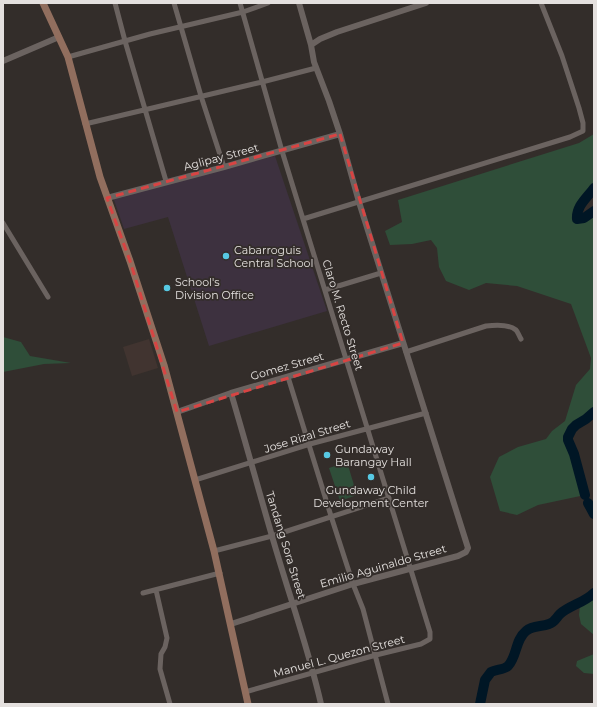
<svg xmlns="http://www.w3.org/2000/svg" width="597" height="707" font-family="Montserrat,sans-serif">
	<style>
		.built { fill: #413430 }
		.education { fill: #3d313f }
		.green { fill: #2f4e39 }
		.lines { fill: none; stroke-linecap: round; stroke-linejoin: round }
		.river { stroke: #001625; stroke-width: 10 }
		.minor { stroke: #6b6360; stroke-width: 5 }
		.tertiary { stroke: #6b6360; stroke-width: 6 }
		.secondary { stroke: #916e5e; stroke-width: 7 }
		.marked { fill: none; stroke: #d84443; stroke-width: 3; stroke-dasharray: 8 5; stroke-linejoin: round }
		.poi-dot { fill: #57c9e3; stroke: #332d2a; stroke-width: 1.5 }
		.labels { text-anchor: middle; dominant-baseline: central; stroke-width: 3.5; stroke-linejoin: round; paint-order: stroke }
		.street-label { font-size: 11px; fill: #e4e0de; stroke: #332d2a }
		.poi-label { font-size: 11px; fill: #e4e0de; stroke: #332d2a; text-anchor: start }
	</style>
	<rect width="100%" height="100%" fill="#332d2a"/>
	<path class="built" d="M 149,339 L 158,368 L 132,376 L 123,347 Z"/>
	<path class="education" d="M 275,156 L 327,311 L 209,346 L 168,217 L 124,229 L 113,197 Z"/>
	<path class="green" d="M 594,134 L 594,188 L 579,206 L 577,213 L 577,219 L 584,218 L 594,211 L 594,412 C 584,422 575,424 568,437 L 574,454 L 585,495 L 538,505 L 517,515 L 500,511 L 490,477 L 499,457 L 518,447 L 546,439 L 552,431 L 565,421 L 576,385 L 590,369 L 591,358 L 571,304 L 517,286 L 486,283 L 469,290 L 446,281 L 439,267 L 437,248 L 431,240 L 412,244 L 390,245 L 385,231 L 402,222 L 398,200 L 579,143 Z
		M 3,337 L 21,342 L 30,356 L 71,363 L 44,364 L 3,372 Z
		M 347,462 L 357,495 L 340,501 L 329,468 Z
		M 594,588 L 594,635 L 581,624 L 579,615 L 580,605 L 584,595 Z
		M 594,654 L 594,674 L 584,673 L 576,666 L 577,661 Z"/>
	<g class="lines">
		<path class="river" d="M 594,188 C 587,198 576,206 577,219 L 584,218 L 594,211
			M 585,495 L 574,454 L 568,440 L 568,437 L 572,429 L 576,425 L 586,419 L 594,412
			M 588,503 L 594,514
			M 480,704 L 485,680 L 491,672 C 496,669 504,670 508,666 C 517,657 515,640 526,631 C 533,625 541,627 549,624 C 555,622 556,618 560,614 C 570,605 584,603 594,593"/>
		<path class="minor" d="M 115,3 L 125,41 L 166,181
			M 174,3 L 201,96 L 224,167
			M 240,3 L 282,151 L 430,632 L 430,639 L 421,644 L 376,655 L 245,692
			M 68,57 L 150,34 L 243,12 L 268,3
			M 85,124 L 262,82 L 316,68
			M 303,219 L 570,137 L 583,131 L 583,123 L 579,108 L 562,56 L 541,3
			M 3,223 L 48,297
			M 325,290 L 381,273
			M 406,352 L 486,326 C 494,325 509,324 516,330 C 518,332 519,336 521,339
			M 288,377 L 331,516 L 353,584 L 363,609 L 388,704
			M 195,480 L 310,444 L 426,413
			M 214,551 L 272,536 L 389,498
			M 156,590 L 167,638 L 165,647 L 161,654 L 160,669 L 170,704
			M 143,593 L 220,573"/>
		<path class="tertiary" d="M 299,3 L 311,45
			M 3,61 L 59,37
			M 107,198 L 224,167 L 340,134
			M 231,393 C 245,440 258,488 272,536 C 288,592 308,647 321,704
			M 177,412 L 231,393 L 403,343
			M 231,624 L 353,584 L 458,556 L 466,552 L 468,548 L 359,202 L 340,134 L 329,101 L 314,62 L 311,45 L 320,39 L 337,32 L 426,3"/>
		<path class="secondary" d="M 43,3 L 68,57 L 100,177 L 130,261 L 164,365 L 214,551 L 248,704"/>
	</g>
	<path class="marked" d="M 340,134 L 403,343 L 177,412 L 130,261 L 107,198 Z"/>
	<g class="poi-dot">
		<circle cx="226" cy="256" r="4"/>
		<circle cx="167" cy="288" r="4"/>
		<circle cx="327" cy="455" r="4"/>
		<circle cx="371" cy="477" r="4"/>
	</g>
	<g class="labels">
		<g class="street-label">
			<text transform="translate(221 157) rotate(-15)">Aglipay Street</text>
			<text transform="translate(343 315) rotate(73)">Claro M. Recto Street</text>
			<text transform="translate(287 366) rotate(-16)">Gomez Street</text>
			<text transform="translate(307 436) rotate(-17)">Jose Rizal Street</text>
			<text transform="translate(286 545) rotate(73)">Tandang Sora Street</text>
			<text transform="translate(383 566) rotate(-16)">Emilio Aguinaldo Street</text>
			<text transform="translate(339 656) rotate(-15)">Manuel L. Quezon Street</text>
		</g>
		<g class="poi-label">
			<text x="234" y="250">Cabarroguis<tspan x="234" dy="13">Central School</tspan></text>
			<text x="175" y="282">School's<tspan x="175" dy="13">Division Office</tspan></text>
			<text x="335" y="449">Gundaway<tspan x="335" dy="13">Barangay Hall</tspan></text>
			<text x="371" y="490" text-anchor="middle">Gundaway Child<tspan x="371" dy="13">Development Center</tspan></text>
		</g>
	</g>
	<rect width="597" height="707" fill="none" stroke="#e4e0de" stroke-width="8"/>
</svg>
